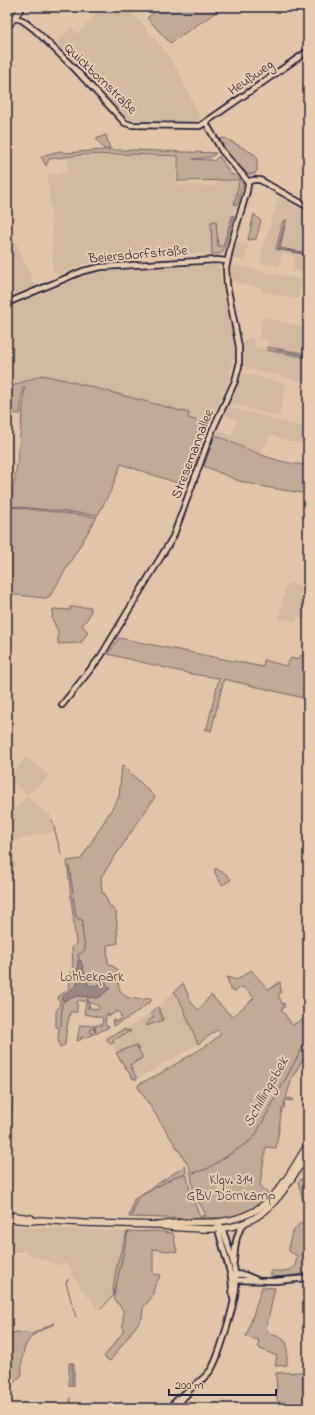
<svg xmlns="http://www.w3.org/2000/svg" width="315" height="1415" font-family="'Indie Flower',sans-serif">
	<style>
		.built { fill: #d0b8a1 }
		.green { fill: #c0aa98; stroke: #71666a }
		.water { fill: #9a8882; stroke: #6a5f66 }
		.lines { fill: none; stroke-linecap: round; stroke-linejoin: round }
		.stream { stroke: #6a5f66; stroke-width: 1 }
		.secondary-casing { stroke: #22223b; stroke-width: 8 }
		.primary-casing { stroke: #22223b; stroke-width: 8 }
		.secondary { stroke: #e8ccaf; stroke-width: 4.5 }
		.primary { stroke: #e8ccaf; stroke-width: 5.5 }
		.labels { text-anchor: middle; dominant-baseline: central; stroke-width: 4; stroke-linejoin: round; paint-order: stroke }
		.street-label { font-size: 14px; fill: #22223b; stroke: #e8ccaf }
		.park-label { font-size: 14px; fill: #423d4e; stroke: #e8ccaf }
		.water-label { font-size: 15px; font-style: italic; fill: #403c4d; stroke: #e8ccaf }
	</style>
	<rect width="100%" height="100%" fill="#e0c5aa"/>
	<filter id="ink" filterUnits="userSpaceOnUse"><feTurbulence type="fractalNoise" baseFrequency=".025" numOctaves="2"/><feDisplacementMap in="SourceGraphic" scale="8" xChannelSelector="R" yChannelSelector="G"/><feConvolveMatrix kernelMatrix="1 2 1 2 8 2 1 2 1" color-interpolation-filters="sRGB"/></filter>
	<g filter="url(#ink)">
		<path class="built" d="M 104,7 L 127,7 L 159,43 L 178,71 L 200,117 L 198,121 L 189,123 L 131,120 L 127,119 L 56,43 L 71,27 L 78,34 L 91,19 Z
			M 130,155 L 176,157 L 176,185 L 215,186 L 216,182 L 239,182 L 231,220 L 221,252 L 105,259 L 84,264 L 59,274 L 53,271 L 52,222 L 47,174 L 52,173 L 57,175 L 68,170 L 68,158 Z
			M 279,197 L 290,203 L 285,220 L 283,221 L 276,249 L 308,255 L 308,273 L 293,270 L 295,256 L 282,253 L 279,266 L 260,262 L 263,247 Z
			M 290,203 L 308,213 L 308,253 L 279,248 Z
			M 9,227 L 35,286 L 7,298 L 7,228 Z
			M 236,243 L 248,245 L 245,261 L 234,259 L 232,257 Z
			M 217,265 L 220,268 L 221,282 L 233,337 L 234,353 L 229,379 L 209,424 L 188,418 L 189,413 L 65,380 L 42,375 L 7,388 L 7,309 L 91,273 L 107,271 Z
			M 232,265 L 299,279 L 301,281 L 298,299 L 261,292 L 262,288 L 231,282 L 231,267 Z
			M 263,317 L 307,328 L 308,329 L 308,354 L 267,347 L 268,340 L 259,338 Z
			M 253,338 L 255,347 L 308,358 L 308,383 L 246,368 L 244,365 L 244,340 Z
			M 243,373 L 286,384 L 279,416 L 231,404 L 230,403 L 242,374 Z
			M 228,407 L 308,428 L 308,443 L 291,442 L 270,434 L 261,454 L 215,435 L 217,430 L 231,436 L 238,421 L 224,414 Z
			M 291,583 L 308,589 L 308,619 L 297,617 L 296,622 L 279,618 L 286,586 Z
			M 26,757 L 49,775 L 43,782 L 27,794 L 9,779 Z
			M 27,797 L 46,813 L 50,812 L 53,832 L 41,835 L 41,833 L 10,842 L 16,865 L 7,868 L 7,807 L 13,812 Z
			M 174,992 L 179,998 L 198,1044 L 137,1079 L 133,1079 L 107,1038 L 108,1036 L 139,1022 Z
			M 7,1226 L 127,1232 L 117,1264 L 113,1289 L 113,1296 L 98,1310 L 72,1276 L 71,1268 L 65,1263 L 56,1265 L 24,1251 L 14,1253 L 7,1242 Z"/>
		<path class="green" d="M 161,7 L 224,7 L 170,43 L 147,18 Z
			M 106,135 L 110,149 L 104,149 L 96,139 Z
			M 225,138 L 254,154 L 257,157 L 257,170 L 255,174 L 248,174 L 228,154 L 219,139 Z
			M 104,150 L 131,150 L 216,153 L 211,157 L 193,159 L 212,160 L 214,161 L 219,156 L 231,175 L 233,174 L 243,183 L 237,205 L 234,205 L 239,182 L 238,180 L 178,181 L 178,156 L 129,154 L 82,155 L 49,159 L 46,166 L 41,156 L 60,151 L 66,153 Z
			M 254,214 L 261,221 L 256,239 L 248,240 Z
			M 234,215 L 223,252 L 219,254 L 212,254 L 211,222 L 216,221 L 218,246 L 223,246 L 232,216 Z
			M 286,220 L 280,248 L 308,253 L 308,255 L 276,249 L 283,221 Z
			M 267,347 L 308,354 L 308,358 L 267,350 Z
			M 42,375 L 65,380 L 189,413 L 188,418 L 209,424 L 186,486 L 121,464 L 112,488 L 98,515 L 10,506 L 17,465 L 25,387 L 23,387 L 20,414 L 7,413 L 7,388 Z
			M 215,435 C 245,448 275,464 308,465 L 308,494 L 270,488 L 239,481 L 204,466 Z
			M 12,507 L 97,517 L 50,596 L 45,598 L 7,594 L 7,546 Z
			M 70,607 L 91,607 C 91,615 87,620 82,625 L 88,632 L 81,643 L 58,644 L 58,631 L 52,619 L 53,609 L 70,610 Z
			M 119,638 L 263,667 L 264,660 L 286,666 L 291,658 L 298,660 L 301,655 L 308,660 L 308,699 L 224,679 L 211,731 L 205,729 L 207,728 L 219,678 L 191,674 L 108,654 Z
			M 122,764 L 155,797 L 101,877 L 102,893 L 104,893 L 109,905 L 116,912 L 118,943 L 107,945 L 108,963 L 117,969 C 118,974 117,977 118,982 C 119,1000 137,1001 151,998 L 151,1001 L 133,1015 L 113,1026 L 112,1020 L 114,1020 L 115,1022 L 122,1018 L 118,1011 L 109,1016 L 108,1014 L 106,1015 L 105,1025 L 109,1027 L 95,1034 L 96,1025 L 102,1025 L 103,1018 L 84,1014 L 86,1003 L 89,1004 L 88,1009 L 89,1005 L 90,1008 L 98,1010 L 99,1006 L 88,1002 L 88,998 L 87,1002 L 79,1000 L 77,1002 L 77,1012 L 70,1012 L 66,1033 L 65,1045 L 60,1047 L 58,1040 L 59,1027 L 56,1027 L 56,1011 L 59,1007 L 60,1001 L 57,999 L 59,996 L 69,989 L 71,972 L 73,965 L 72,948 L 76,943 L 67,861 L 81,859 L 119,797 Z
			M 215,868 L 226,874 L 231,880 L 222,885 L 215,873 Z
			M 251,970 L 268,989 L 270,989 L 280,982 L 281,993 L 278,994 L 282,1004 L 284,1003 L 284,1008 L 281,1009 L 292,1025 L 308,1017 L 308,1050 L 292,1078 L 286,1098 L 293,1099 L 292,1101 L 285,1100 L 284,1108 L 282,1108 L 276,1148 L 266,1147 L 260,1184 L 261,1187 L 269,1194 C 265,1198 262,1202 258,1205 C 243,1216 218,1221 201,1216 L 205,1216 L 205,1213 L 194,1194 L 190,1168 L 138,1087 L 139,1084 L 159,1074 L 209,1044 L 221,1034 L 217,1030 L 198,1044 L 179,998 L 174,992 L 183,983 L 191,1002 L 198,1010 L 211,995 L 232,1017 L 254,998 L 246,989 L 241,987 L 236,991 L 233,991 L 230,989 L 227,977 L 237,980 Z
			M 158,1007 L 163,1020 L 146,1026 L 146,1023 L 154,1017 L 151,1013 Z
			M 80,1025 L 95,1026 L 94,1032 L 94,1029 L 91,1028 L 90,1032 L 94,1034 L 84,1038 L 83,1037 L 81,1037 L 82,1039 L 77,1041 Z
			M 125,1029 L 126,1031 L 130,1030 L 131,1031 L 113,1040 L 114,1042 L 110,1044 L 107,1040 L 108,1037 Z
			M 136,1045 L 142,1056 L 141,1059 L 130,1065 L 137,1079 L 133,1079 L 116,1053 Z
			M 9,1091 L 13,1094 L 11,1128 L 7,1128 L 7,1092 Z
			M 185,1166 L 190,1191 L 189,1192 L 190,1192 L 200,1217 L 205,1219 L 129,1217 L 134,1199 Z
			M 302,1178 L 308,1209 L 308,1273 L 289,1276 L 271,1277 L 271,1271 L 284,1271 L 292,1269 L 295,1266 L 297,1256 L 289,1251 C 289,1236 293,1226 308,1219 L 298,1182 Z
			M 153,1231 L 173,1233 L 177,1252 L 153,1249 L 153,1274 L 161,1275 L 155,1285 L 152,1297 L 143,1308 L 142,1318 L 110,1361 L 104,1357 L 123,1332 L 123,1310 L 115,1300 L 113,1289 L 117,1264 L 127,1232 Z
			M 262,1287 L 275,1288 L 266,1329 C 270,1337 283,1335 287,1344 L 287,1365 L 275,1366 L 277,1356 L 260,1349 L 258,1346 L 259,1340 L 246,1337 Z
			M 54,1323 L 54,1324 C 48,1327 41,1330 35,1334 C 22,1343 21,1362 22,1375 L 12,1384 L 7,1385 L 7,1334 L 17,1332 L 32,1334 Z
			M 69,1363 L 74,1363 L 74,1386 L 69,1386 Z
			M 303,1372 L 303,1388 L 308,1391 L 308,1408 L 282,1408 L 277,1399 L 276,1373 Z"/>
		<path class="water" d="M 78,960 L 81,961 L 88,985 L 95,986 L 105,982 L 110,988 L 99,998 L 77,996 L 63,1001 L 61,999 L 62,997 L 77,985 Z"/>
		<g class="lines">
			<path class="stream" d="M 286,220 L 278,249 L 308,254
				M 277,350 L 308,356
				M 52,820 L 62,857
				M 69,866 L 73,893
				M 73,897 L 76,917 L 83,921 C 81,931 84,939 85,950 L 78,955 L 79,960
				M 61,1026 L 62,1004 L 64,1001
				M 193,1173 L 207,1169 L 250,1141 L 255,1136 L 308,1037
				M 132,1215 L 136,1201 L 139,1197 L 176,1176 L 185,1174
				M 69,1279 L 66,1282 L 72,1304
				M 73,1307 L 76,1317
				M 101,1309 L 114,1295 L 128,1232
				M 72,1363 L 72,1386
				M 70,1408 L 70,1398"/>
			<defs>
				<path id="secondary" d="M 7,16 L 22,20 L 34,29 L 75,69 L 125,123 L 132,125 L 200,126 L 308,51
					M 247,182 L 253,180 L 260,180 L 308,207
					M 7,303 L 83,271 L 101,267 L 216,260 L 227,261
					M 62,705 L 101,656 L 173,537 L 212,431 L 235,381 L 239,366 L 239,347 L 227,285 L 226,268 L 232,241 L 247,191 L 248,184 L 246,179 L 222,151 L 206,123
					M 219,1226 L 219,1233 L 231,1276 L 233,1299
					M 234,1261 C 235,1248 235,1233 245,1223
					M 235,1274 L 245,1275 L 257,1280
					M 234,1280 L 275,1281 L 308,1278
					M 169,1408 C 174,1403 179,1397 185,1393 C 193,1387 203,1380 210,1371 C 218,1361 238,1295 236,1281 C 235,1264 228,1245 222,1228 L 220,1225 L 215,1222
					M 174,1408 L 188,1393"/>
				<path id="primary" d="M 7,17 L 14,7
					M 7,28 L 22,7
					M 7,1215 L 31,1218
					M 7,1219 L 31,1221 L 41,1220 L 83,1223 L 161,1225 C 179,1221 198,1223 216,1222 C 269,1218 283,1184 308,1144
					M 163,1226 L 170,1227 C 183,1228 196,1229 210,1229 C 266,1228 281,1195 308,1153"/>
			</defs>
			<use href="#secondary" class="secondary-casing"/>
			<use href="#primary" class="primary-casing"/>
			<use href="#secondary" class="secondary"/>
			<use href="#primary" class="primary"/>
		</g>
	</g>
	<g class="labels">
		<g class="street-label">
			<text transform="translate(251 78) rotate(-35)">Heußweg</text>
			<text transform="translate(100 79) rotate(44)">Quickbornstraße</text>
			<text transform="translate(138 255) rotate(-5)">Beiersdorfstraße</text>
			<text transform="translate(193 454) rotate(-69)">Stresemannallee</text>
		</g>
		<g class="park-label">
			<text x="92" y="977">Lohbekpark</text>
			<text x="231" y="1180">Klgv. 314<tspan x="231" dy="16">GBV Dörnkamp</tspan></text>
		</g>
		<g class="water-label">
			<text transform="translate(266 1092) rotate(-61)">Schillingsbek</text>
		</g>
	</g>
	<rect width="315" height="1415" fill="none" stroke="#e8ccaf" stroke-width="24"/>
	<rect x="12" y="12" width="291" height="1391" fill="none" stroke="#22223b" stroke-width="1.5" filter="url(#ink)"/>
	<path d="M169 1389v6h107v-6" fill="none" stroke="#22223b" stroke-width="2"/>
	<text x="175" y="1389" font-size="12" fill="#22223b" stroke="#e8ccaf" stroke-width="3" paint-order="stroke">200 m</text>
</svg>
